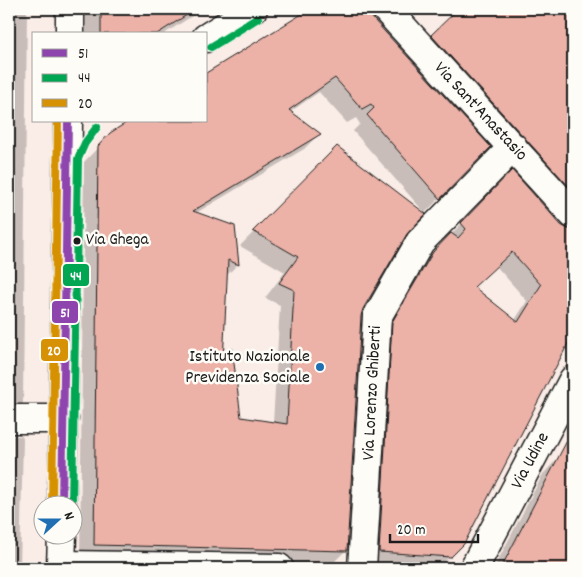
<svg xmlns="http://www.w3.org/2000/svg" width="582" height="577" font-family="Dekko,sans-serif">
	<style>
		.shadow { fill: #0003; fill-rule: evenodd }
		.building { fill: #ecb2a8; stroke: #1c1c1c; fill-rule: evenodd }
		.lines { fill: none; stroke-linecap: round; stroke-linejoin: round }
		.minor-casing { stroke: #1c1c1c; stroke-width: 31 }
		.secondary-casing { stroke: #1c1c1c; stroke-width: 31 }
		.primary-casing { stroke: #1c1c1c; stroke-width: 31 }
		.minor { stroke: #fdfcf7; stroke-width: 28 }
		.secondary { stroke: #fdfcf7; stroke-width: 28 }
		.primary { stroke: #fdfcf7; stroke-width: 28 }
		.bus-1-casing { stroke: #fdfcf7; stroke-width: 11 }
		.bus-2-casing { stroke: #fdfcf7; stroke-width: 11 }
		.bus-3-casing { stroke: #fdfcf7; stroke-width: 11 }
		.bus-1 { stroke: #8e44ad; stroke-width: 8 }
		.bus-2 { stroke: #00a651; stroke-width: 8 }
		.bus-3 { stroke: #d69104; stroke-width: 8 }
		.bus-dot { fill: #1c1c1c; stroke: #fdfcf7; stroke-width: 2 }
		.poi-dot { fill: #1f6fb2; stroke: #fdfcf7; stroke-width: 2 }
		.labels { text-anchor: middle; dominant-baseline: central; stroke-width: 5; stroke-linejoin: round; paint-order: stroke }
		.bus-label { font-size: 17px; fill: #1c1c1c; stroke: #fdfcf7; text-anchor: start }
		.street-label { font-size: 18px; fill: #1c1c1c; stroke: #fdfcf7 }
		.poi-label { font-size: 18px; fill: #1c1c1c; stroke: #fdfcf7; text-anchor: end }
		.line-badge { stroke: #fdfcf7; stroke-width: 2 }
		.badge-label { font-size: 14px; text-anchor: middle; font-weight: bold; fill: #fff }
	</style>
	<rect width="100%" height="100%" fill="#faede7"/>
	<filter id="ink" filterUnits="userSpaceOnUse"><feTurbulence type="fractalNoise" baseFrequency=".02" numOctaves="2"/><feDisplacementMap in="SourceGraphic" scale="10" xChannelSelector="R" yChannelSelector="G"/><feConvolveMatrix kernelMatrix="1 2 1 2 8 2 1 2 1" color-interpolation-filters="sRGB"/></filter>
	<g filter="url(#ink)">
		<path class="shadow" d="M 9,9 L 27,9 L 23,403 L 9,417 Z
			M 86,9 L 203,9 L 164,34 L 86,34 Z
			M 313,9 L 366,9 L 373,20 L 489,147 L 425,213 L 353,131 L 360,124 L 356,118 L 347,123 L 319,92 L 290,112 L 319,134 L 304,149 L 196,213 L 238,264 L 226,276 L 221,361 L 231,351 L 240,418 L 273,423 L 280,305 L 265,298 L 285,272 L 240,246 L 337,148 L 406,233 L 362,309 L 360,315 L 346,550 L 331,565 L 262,564 L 80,564 L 84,162 L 111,134 L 206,121 L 206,75 Z
			M 460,9 L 573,9 L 573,226 L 416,51 Z
			M 512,172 L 561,225 L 567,230 L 573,230 L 573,332 L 463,544 L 438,568 L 364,567 L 378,338 L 418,268 ZM 496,266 L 527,301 L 515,320 L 473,288 Z
			M 9,436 L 22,436 L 23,439 L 20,568 L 9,568 Z
			M 573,442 L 573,568 L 494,568 L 543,474 Z"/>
		<path class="building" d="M 101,9 L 196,9 L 157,34 L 101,34 Z
			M 310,9 L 367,9 L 374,20 L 491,147 L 440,199 L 367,115 L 374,108 L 371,104 L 362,109 L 335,78 L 289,110 L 321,134 L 193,211 L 235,226 L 239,265 L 228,260 L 223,362 L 232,348 L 241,417 L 287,424 L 294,290 L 279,283 L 298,257 L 253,231 L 337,146 L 426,214 L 407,234 L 363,309 L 361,316 L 347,551 L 94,545 L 98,146 L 110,133 L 129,121 L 206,121 L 206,73 Z
			M 458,9 L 573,9 L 573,191 L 431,35 Z
			M 512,170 L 561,225 L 568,229 L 573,229 L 573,334 L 464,544 L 451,557 L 379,552 L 392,322 L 433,252 L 451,233 L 458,238 L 466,229 L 461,223 ZM 512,252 L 541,285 L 518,322 L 474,287 Z
			M 573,429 L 573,568 L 501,568 Z"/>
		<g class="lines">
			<defs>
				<path id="minor" d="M 386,9 L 573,214
					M 362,568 L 377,317 L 420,242 L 513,147"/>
				<path id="secondary" d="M 9,419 L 64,419
					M 62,565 L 279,568
					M 474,568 L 573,380"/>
				<path id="primary" d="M 70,34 L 70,9
					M 206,38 L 253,9
					M 62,504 L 68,121
					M 61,568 L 62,534"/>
			</defs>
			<use href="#minor" class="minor-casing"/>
			<use href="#secondary" class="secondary-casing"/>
			<use href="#primary" class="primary-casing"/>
			<use href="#minor" class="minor"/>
			<use href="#secondary" class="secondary"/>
			<use href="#primary" class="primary"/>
			<defs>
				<path id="bus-1" d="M 62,504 L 68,121"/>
				<path id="bus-2" d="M 211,47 L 258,18
					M 72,504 L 78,159 L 85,143 L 97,127"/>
				<path id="bus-3" d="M 52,504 L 58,121"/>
			</defs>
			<use href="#bus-1" class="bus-1-casing"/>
			<use href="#bus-2" class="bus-2-casing"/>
			<use href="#bus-3" class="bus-3-casing"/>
			<use href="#bus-1" class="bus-1"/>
			<use href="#bus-2" class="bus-2"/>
			<use href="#bus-3" class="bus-3"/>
		</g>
	</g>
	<circle class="bus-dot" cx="77" cy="241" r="4.5"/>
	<circle class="poi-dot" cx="320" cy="367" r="5"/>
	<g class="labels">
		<g class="bus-label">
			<text x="86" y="241">Via Ghega</text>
		</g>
		<g class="street-label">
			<text transform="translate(480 112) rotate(47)">Via Sant'Anastasio</text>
			<text transform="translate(373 393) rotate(-87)">Via Lorenzo Ghiberti</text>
			<text transform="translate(531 461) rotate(-62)">Via Udine</text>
		</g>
		<g class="poi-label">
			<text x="310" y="357">Istituto Nazionale<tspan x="310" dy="21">Previdenza Sociale</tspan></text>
		</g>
	</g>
	<g class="line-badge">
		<rect x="62" y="263" width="28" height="24" rx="5" fill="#00a651"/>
		<rect x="51" y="300" width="28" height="24" rx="5" fill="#8e44ad"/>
		<rect x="40" y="338" width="29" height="24" rx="5" fill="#d69104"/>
	</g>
	<g class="badge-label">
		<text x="76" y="280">44</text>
		<text x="65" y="317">51</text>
		<text x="54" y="355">20</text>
	</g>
	<rect width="582" height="577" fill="none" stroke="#fdfcf7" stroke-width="30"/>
	<rect x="15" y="15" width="552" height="547" fill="none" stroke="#1c1c1c" stroke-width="2" filter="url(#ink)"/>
	<rect x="32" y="32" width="175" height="90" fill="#fdfcf7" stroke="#a3a29f"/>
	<rect x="42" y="49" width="25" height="8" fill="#8e44ad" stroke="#a3a29f"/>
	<text x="78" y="58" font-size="15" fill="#1c1c1c">51</text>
	<rect x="42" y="74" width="25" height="8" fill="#00a651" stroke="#a3a29f"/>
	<text x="78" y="82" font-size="15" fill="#1c1c1c">44</text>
	<rect x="42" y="99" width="25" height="8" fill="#d69104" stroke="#a3a29f"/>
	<text x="78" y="108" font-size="15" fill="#1c1c1c">20</text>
	<g transform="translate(58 520) rotate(69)"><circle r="24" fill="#fdfcf7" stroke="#a3a29f"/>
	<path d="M0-4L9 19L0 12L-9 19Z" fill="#1f6fb2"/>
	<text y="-8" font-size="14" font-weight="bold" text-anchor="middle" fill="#1c1c1c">N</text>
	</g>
	<path d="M390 534v8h88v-8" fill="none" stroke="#1c1c1c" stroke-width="2.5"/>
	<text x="397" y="534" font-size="15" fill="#1c1c1c" stroke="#fdfcf7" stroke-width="4" paint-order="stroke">20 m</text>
</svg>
